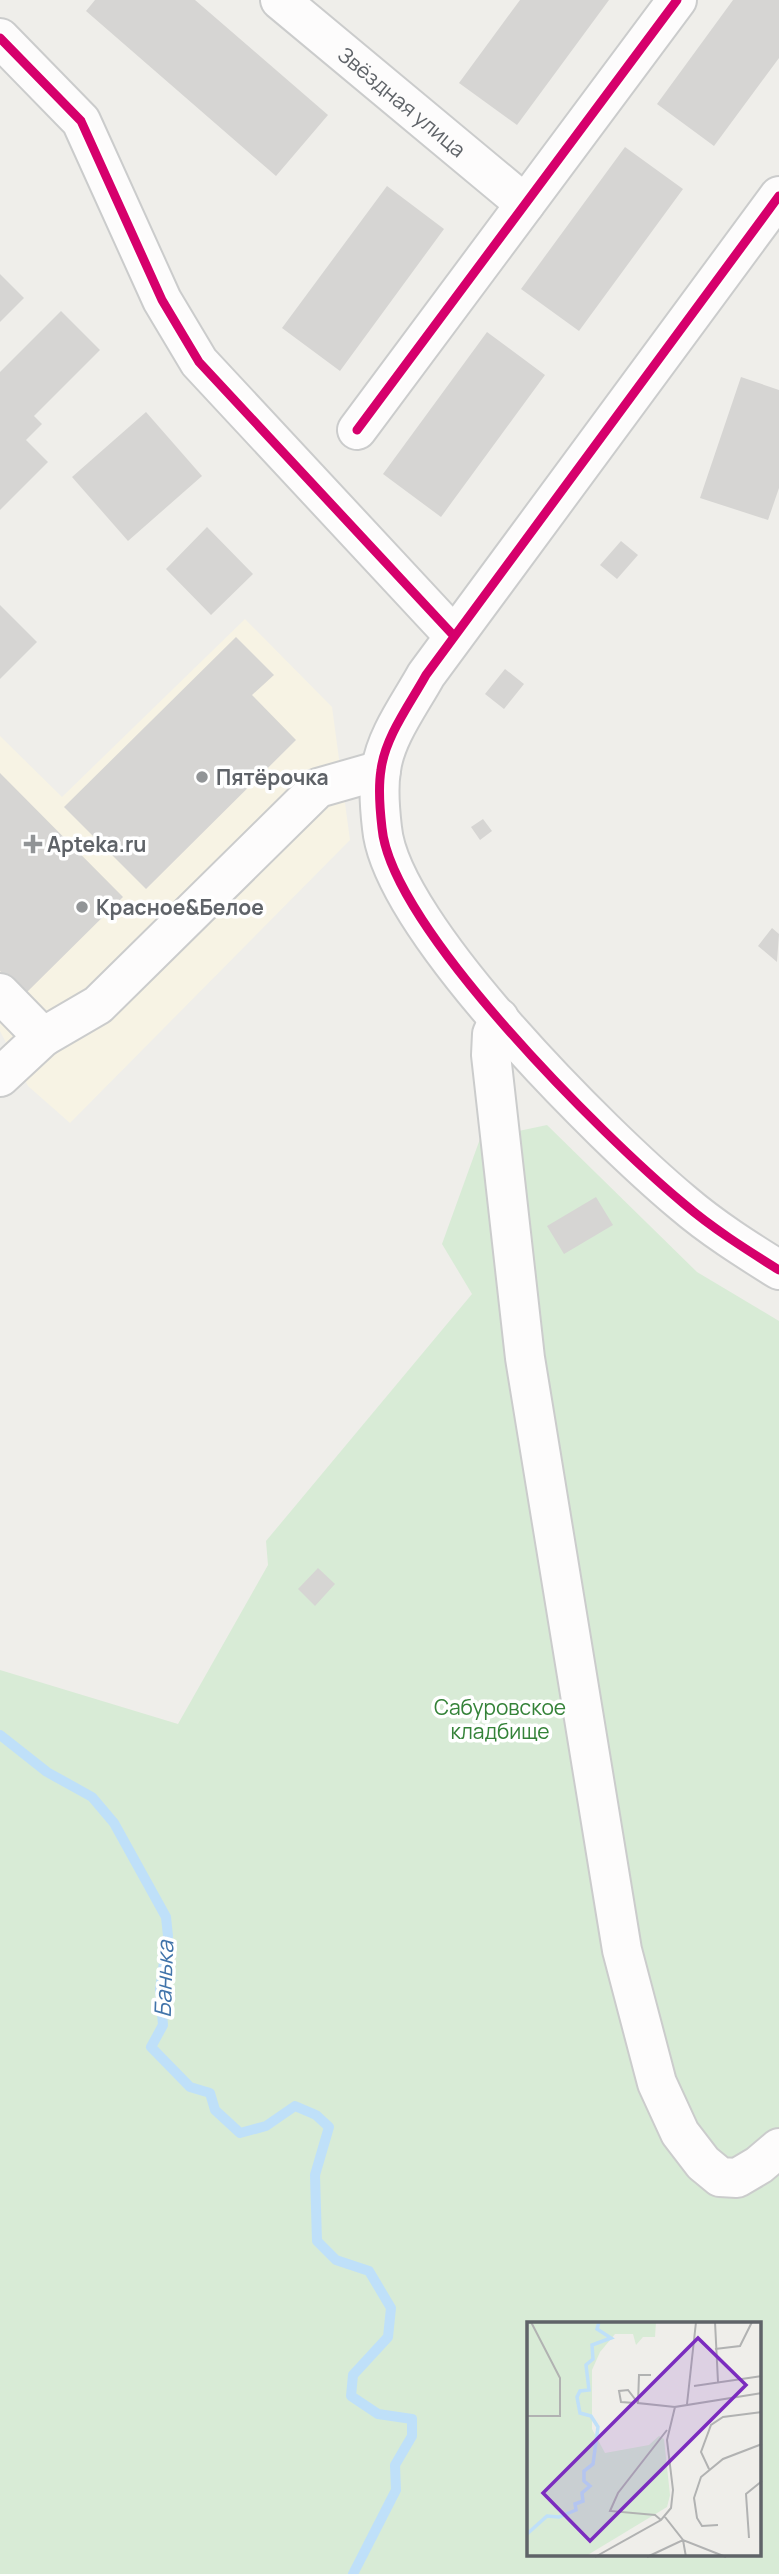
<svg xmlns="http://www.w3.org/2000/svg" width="779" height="2574" font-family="Manrope,sans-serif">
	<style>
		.commercial { fill: #f7f3e4 }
		.green { fill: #d8ebd6; fill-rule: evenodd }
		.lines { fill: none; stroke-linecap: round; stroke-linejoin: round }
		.stream { stroke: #bfe0f9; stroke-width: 10 }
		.building { fill: #d6d5d3 }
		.minor-casing { stroke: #cbcccc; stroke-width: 42 }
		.minor { stroke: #fdfcfc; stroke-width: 38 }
		.cycleway-casing { stroke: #fff; stroke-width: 13 }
		.cycleway { stroke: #d6006c; stroke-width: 9 }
		.poi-dot { fill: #919496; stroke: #fff; stroke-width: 2.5 }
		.labels { text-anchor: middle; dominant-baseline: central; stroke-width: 7; stroke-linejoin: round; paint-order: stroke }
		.street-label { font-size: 21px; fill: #5f6368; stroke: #fff }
		.poi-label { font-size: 21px; font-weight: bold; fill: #5f6368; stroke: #fff; text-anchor: start }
		.park-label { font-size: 21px; fill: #348238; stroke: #fff }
		.water-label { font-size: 23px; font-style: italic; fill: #4174aa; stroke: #fff }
		.inset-river { fill: none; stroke: #bfe0f9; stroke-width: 3.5 }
		.inset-road { fill: none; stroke: #b1b2b2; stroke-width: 2 }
		.view { fill: #7b2cbf; fill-opacity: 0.15; stroke: #7b2cbf; stroke-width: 3.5 }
		.inset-edge { fill: none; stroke: #5f6368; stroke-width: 3.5 }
	</style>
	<rect width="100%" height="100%" fill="#efeeea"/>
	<path class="commercial" d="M 245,619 L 332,707 L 350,840 L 70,1123 L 28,1086 L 0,1031 L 0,736 L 62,797 Z"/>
	<path class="green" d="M 547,1125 L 697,1272 L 779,1321 L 779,2574 L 0,2574 L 0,1670 L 178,1724 L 268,1565 L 266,1541 L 472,1294 L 442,1244 L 480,1139 ZM 529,2324 L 760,2324 L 760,2555 L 529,2555 Z"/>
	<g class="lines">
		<path class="stream" d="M 0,1735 L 47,1772 L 92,1797 L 114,1823 L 166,1917 L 168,1936 L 160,1989 L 163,2025 L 151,2047 L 190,2087 L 210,2093 L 215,2110 L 240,2133 L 266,2126 L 295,2106 L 316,2115 L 329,2127 L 315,2175 L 317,2241 L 336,2260 L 369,2271 L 391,2308 L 388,2337 L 353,2375 L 351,2396 L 378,2414 L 412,2419 L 412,2436 L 395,2465 L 396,2490 L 353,2574"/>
	</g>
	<path class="building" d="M 95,0 L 195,0 L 328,115 L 276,176 L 86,11 Z
		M 520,0 L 609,0 L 517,125 L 459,83 Z
		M 733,0 L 779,0 L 779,58 L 714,146 L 657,104 Z
		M 625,147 L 683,189 L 579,331 L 521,289 Z
		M 387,186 L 444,229 L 340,371 L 282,328 Z
		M 0,274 L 24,298 L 0,322 Z
		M 61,311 L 100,350 L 34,416 L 42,424 L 26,440 L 48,462 L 0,510 L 0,372 Z
		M 487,332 L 545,375 L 441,517 L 383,474 Z
		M 741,377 L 779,390 L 779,488 L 768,520 L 700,498 Z
		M 146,412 L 202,476 L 128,541 L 72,477 Z
		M 207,527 L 253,574 L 211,615 L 166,569 Z
		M 621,541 L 638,555 L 617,579 L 600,565 Z
		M 0,605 L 37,642 L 0,679 Z
		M 236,637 L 274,675 L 252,695 L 296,740 L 146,889 L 64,807 Z
		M 505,669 L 524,684 L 504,709 L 485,694 Z
		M 0,773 L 123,897 L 24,995 L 0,971 Z
		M 483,819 L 492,831 L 480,840 L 471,827 Z
		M 772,928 L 779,934 L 777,962 L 758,946 Z
		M 596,1197 L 613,1225 L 564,1254 L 547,1226 Z
		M 318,1568 L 335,1584 L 315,1606 L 298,1589 Z"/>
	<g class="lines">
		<defs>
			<g id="minor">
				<path id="s1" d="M 280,0 L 525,204"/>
				<path d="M 0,38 L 81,121 L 162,300 L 199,362 L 454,636"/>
				<path d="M 779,196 L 426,675 C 410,704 385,737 381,770 C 378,788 380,811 382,828 C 391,927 605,1138 683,1203 C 712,1228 747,1250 779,1270"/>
				<path d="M 357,430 L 677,0"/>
				<path d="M 0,993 L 43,1037 L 98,1005 L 318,788 L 381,770"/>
				<path d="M 499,1018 L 492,1034 L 491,1055 L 525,1358 L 622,1950 L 657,2083 L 680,2133 L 703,2163 L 720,2177 L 737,2178 L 759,2165 L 779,2148"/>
				<path d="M 0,1077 L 43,1037"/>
			</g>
		</defs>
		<use href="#minor" class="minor-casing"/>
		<use href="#minor" class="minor"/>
		<defs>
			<path id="cycleway" d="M 0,38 L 81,121 L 162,300 L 199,362 L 454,636
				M 779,196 L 426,675 C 410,704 385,737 381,770 C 378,788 380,811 382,828 C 391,927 605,1138 683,1203 C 712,1228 747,1250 779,1270
				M 357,430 L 677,0"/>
		</defs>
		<use href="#cycleway" class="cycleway-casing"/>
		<use href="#cycleway" class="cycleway"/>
	</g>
	<g class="poi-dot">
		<circle cx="202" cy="777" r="7"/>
		<path d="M29.5 833.5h7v7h7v7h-7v7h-7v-7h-7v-7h7z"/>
		<circle cx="82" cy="907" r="7"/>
	</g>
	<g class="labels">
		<g class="street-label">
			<text stroke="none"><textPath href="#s1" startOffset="159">Звёздная улица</textPath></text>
		</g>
		<g class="poi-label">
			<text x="216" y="777">Пятёрочка</text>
			<text x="47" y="844">Apteka.ru</text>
			<text x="96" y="907">Красное&amp;Белое</text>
		</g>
		<g class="park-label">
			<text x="500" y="1707">Сабуровское<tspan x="500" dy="24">кладбище</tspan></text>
		</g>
		<g class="water-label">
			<text transform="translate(163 1979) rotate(-88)">Банька</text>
		</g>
	</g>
	<g transform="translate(527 2322)">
		<rect width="234" height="234" fill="#efeeea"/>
		<path d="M 0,0 L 129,0 L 128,15 L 116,15 L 109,23 L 106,12 L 88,12 L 73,30 L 65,48 L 65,107 L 78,131 L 122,123 L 132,114 L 137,117 L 143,173 L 140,185 L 59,234 L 0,234 Z" fill="#d8ebd6"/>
		<path class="inset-river" d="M 0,212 L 20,194 L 32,195 L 49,188 L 48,182 L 56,179 L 55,171 L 63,164 L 57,159 L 57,149 L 66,142 L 71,105 L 64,94 L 53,91 L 50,75 L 53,69 L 62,68 L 59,43 L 66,37 L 65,23 L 84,16 L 70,7 L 72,0"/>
		<path class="inset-road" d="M 188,0 L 191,60M 188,27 L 213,24 L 225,0M 124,53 L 112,53 L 111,81 L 148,85M 167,64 L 235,54M 108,81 L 94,80 L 92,69 L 101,68 L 111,81M 160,82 L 169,0M 0,94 L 33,94 L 33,56 L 4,0M 182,147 L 174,130 L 184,103 L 196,95 L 235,90M 138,195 L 156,218 L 159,235M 134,198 L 128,193 L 83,189 L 91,171 L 140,108M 191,203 L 175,204 L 170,196 L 167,176 L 174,155 L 196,137 L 235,122M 222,216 L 219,172 L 235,159M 68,235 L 134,198 L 144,186 L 146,168 L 140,118 L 148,85 L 235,71M 120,235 L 156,218 L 199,235"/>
		<path class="view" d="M 171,16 L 219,63 L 63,219 L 16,171 Z"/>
		<rect width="234" height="234" class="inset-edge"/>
	</g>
</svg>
